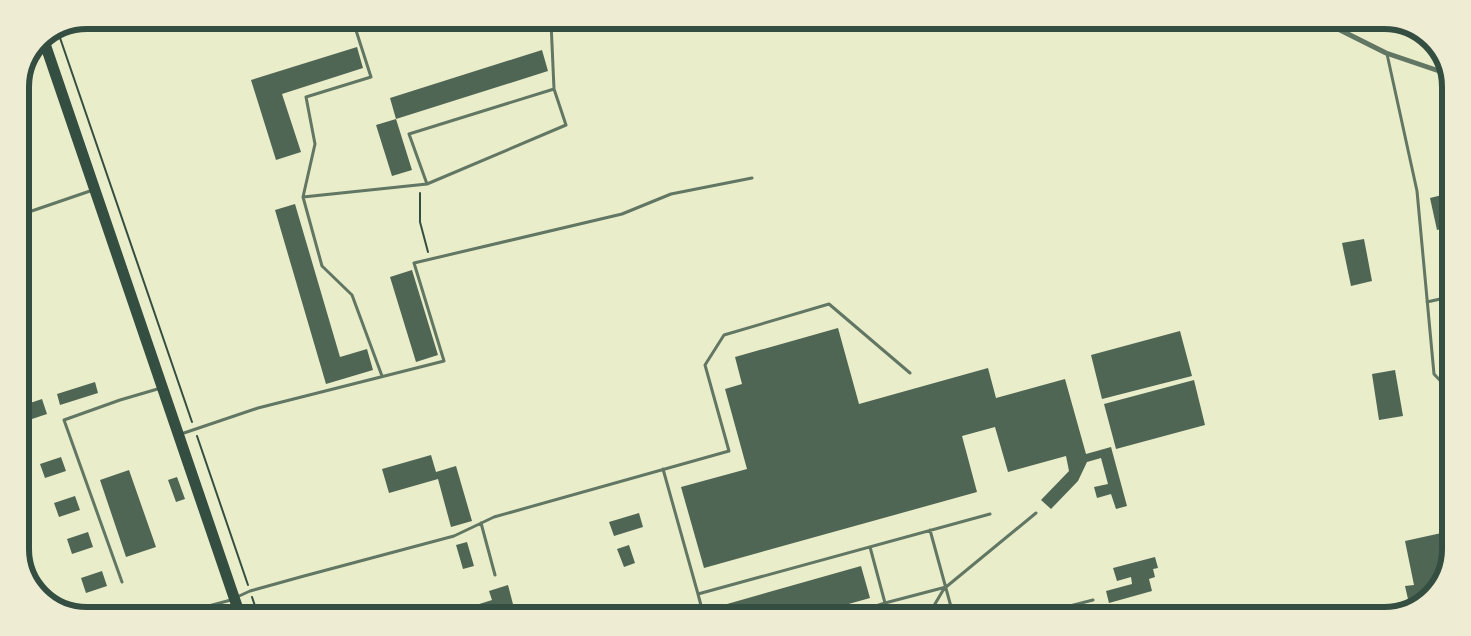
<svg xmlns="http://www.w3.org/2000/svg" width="1471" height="636" font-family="Ubuntu,sans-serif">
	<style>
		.building { fill: #4f6655 }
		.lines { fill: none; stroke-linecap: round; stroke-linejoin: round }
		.path { stroke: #344e41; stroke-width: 2 }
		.service { stroke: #617663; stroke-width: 3 }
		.minor { stroke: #617663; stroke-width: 5 }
		.primary { stroke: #344e41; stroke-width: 11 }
		.rim { fill: none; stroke: #344e41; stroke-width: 6 }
	</style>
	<rect width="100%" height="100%" fill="#e9edc9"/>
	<path class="building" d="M 357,47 L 363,68 L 282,94 L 301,152 L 276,160 L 251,80 Z
		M 542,50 L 548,71 L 396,119 L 390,98 Z
		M 396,119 L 412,170 L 392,176 L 376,125 Z
		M 1450,193 L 1449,227 L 1437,230 L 1430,198 Z
		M 295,204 L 340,357 L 367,349 L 373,370 L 326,384 L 275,210 Z
		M 1364,239 L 1372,281 L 1351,286 L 1342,243 Z
		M 412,270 L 438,355 L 416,362 L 390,277 Z
		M 838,328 L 859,404 L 988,368 L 996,398 L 1065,379 L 1086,454 L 1111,447 L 1127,506 L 1116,509 L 1111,494 L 1097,498 L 1094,487 L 1108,484 L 1101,458 L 1087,462 L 1078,481 L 1051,509 L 1041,500 L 1069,471 L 1066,456 L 1008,472 L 995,427 L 962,436 L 977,492 L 704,568 L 681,487 L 747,469 L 725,389 L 742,384 L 735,357 Z
		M 1180,331 L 1192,376 L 1102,399 L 1091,355 Z
		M 1395,370 L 1403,416 L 1379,420 L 1372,374 Z
		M 1194,380 L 1205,425 L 1116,449 L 1104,404 Z
		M 95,382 L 98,393 L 60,405 L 57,394 Z
		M 42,399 L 47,414 L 26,421 L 21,406 Z
		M 431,455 L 436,472 L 456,466 L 472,521 L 451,527 L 438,479 L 389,493 L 382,469 Z
		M 61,457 L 66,471 L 45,478 L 40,464 Z
		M 129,470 L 156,547 L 126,557 L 100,480 Z
		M 177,477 L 185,499 L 176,502 L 168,480 Z
		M 75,496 L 80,510 L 59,517 L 54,503 Z
		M 639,513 L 643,527 L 614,536 L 609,522 Z
		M 88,532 L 93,547 L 72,554 L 67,539 Z
		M 1446,532 L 1446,575 L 1422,605 L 1410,608 L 1405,586 L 1414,585 L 1405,541 Z
		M 467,542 L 474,566 L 463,569 L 456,545 Z
		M 629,545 L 635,563 L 624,567 L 617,549 Z
		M 1155,557 L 1158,568 L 1153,569 L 1155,577 L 1149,579 L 1152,591 L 1109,603 L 1106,591 L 1132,584 L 1131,577 L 1117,581 L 1113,568 Z
		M 861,566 L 870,598 L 813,614 L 715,613 L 713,608 Z
		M 102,571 L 107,586 L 86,593 L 81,578 Z
		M 508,585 L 514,608 L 499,613 L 495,613 L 494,611 L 475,613 L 473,606 L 492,600 L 489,591 Z
		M 1380,604 L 1393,610 L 1392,614 L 1385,616 L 1374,616 Z"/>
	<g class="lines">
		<path class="path" d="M 58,32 L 192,422
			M 420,193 L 420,222 L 428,252
			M 197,436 L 248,585
			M 252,597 L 257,612"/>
		<path class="service" d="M 353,21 L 371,77 L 306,97 L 315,144 L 303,197 L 322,266 L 352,295 L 382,376
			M 34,51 L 45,47
			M 1387,54 L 1417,191 L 1434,374 L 1448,389
			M 427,184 L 409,134 L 554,89
			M 303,197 L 427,184 L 566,125 L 554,89 L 551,22
			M 20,215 L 93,190
			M 1427,302 L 1449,297
			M 181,434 L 258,408 L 444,361 L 414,263 L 622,214 L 671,194 L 752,178
			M 663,469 L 698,594 L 990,514
			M 481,523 L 495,575
			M 930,530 L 953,614
			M 122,582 L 64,420 L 120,400 L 161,388
			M 698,594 L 703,613
			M 237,597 L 250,591 L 304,576 L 454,536 L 494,517 L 729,451 L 705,365 L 724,335 L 829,304 L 910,373
			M 885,603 L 946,587 L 1036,513
			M 186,612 L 231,600
			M 851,614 L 885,603 L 870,547
			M 929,614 L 945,587
			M 1035,615 L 1093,600"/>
		<path class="minor" d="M 85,21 L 109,20
			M 1330,25 L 1386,53 L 1448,74"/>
		<path class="primary" d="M 43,38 L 239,612"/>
	</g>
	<path d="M0 0H1471V636H0ZM87 29H1384A58 58 0 0 1 1442 87V549A58 58 0 0 1 1384 607H87A58 58 0 0 1 29 549V87A58 58 0 0 1 87 29Z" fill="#eeecd3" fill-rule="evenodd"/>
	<path class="rim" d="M87 29H1384A58 58 0 0 1 1442 87V549A58 58 0 0 1 1384 607H87A58 58 0 0 1 29 549V87A58 58 0 0 1 87 29Z"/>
</svg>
